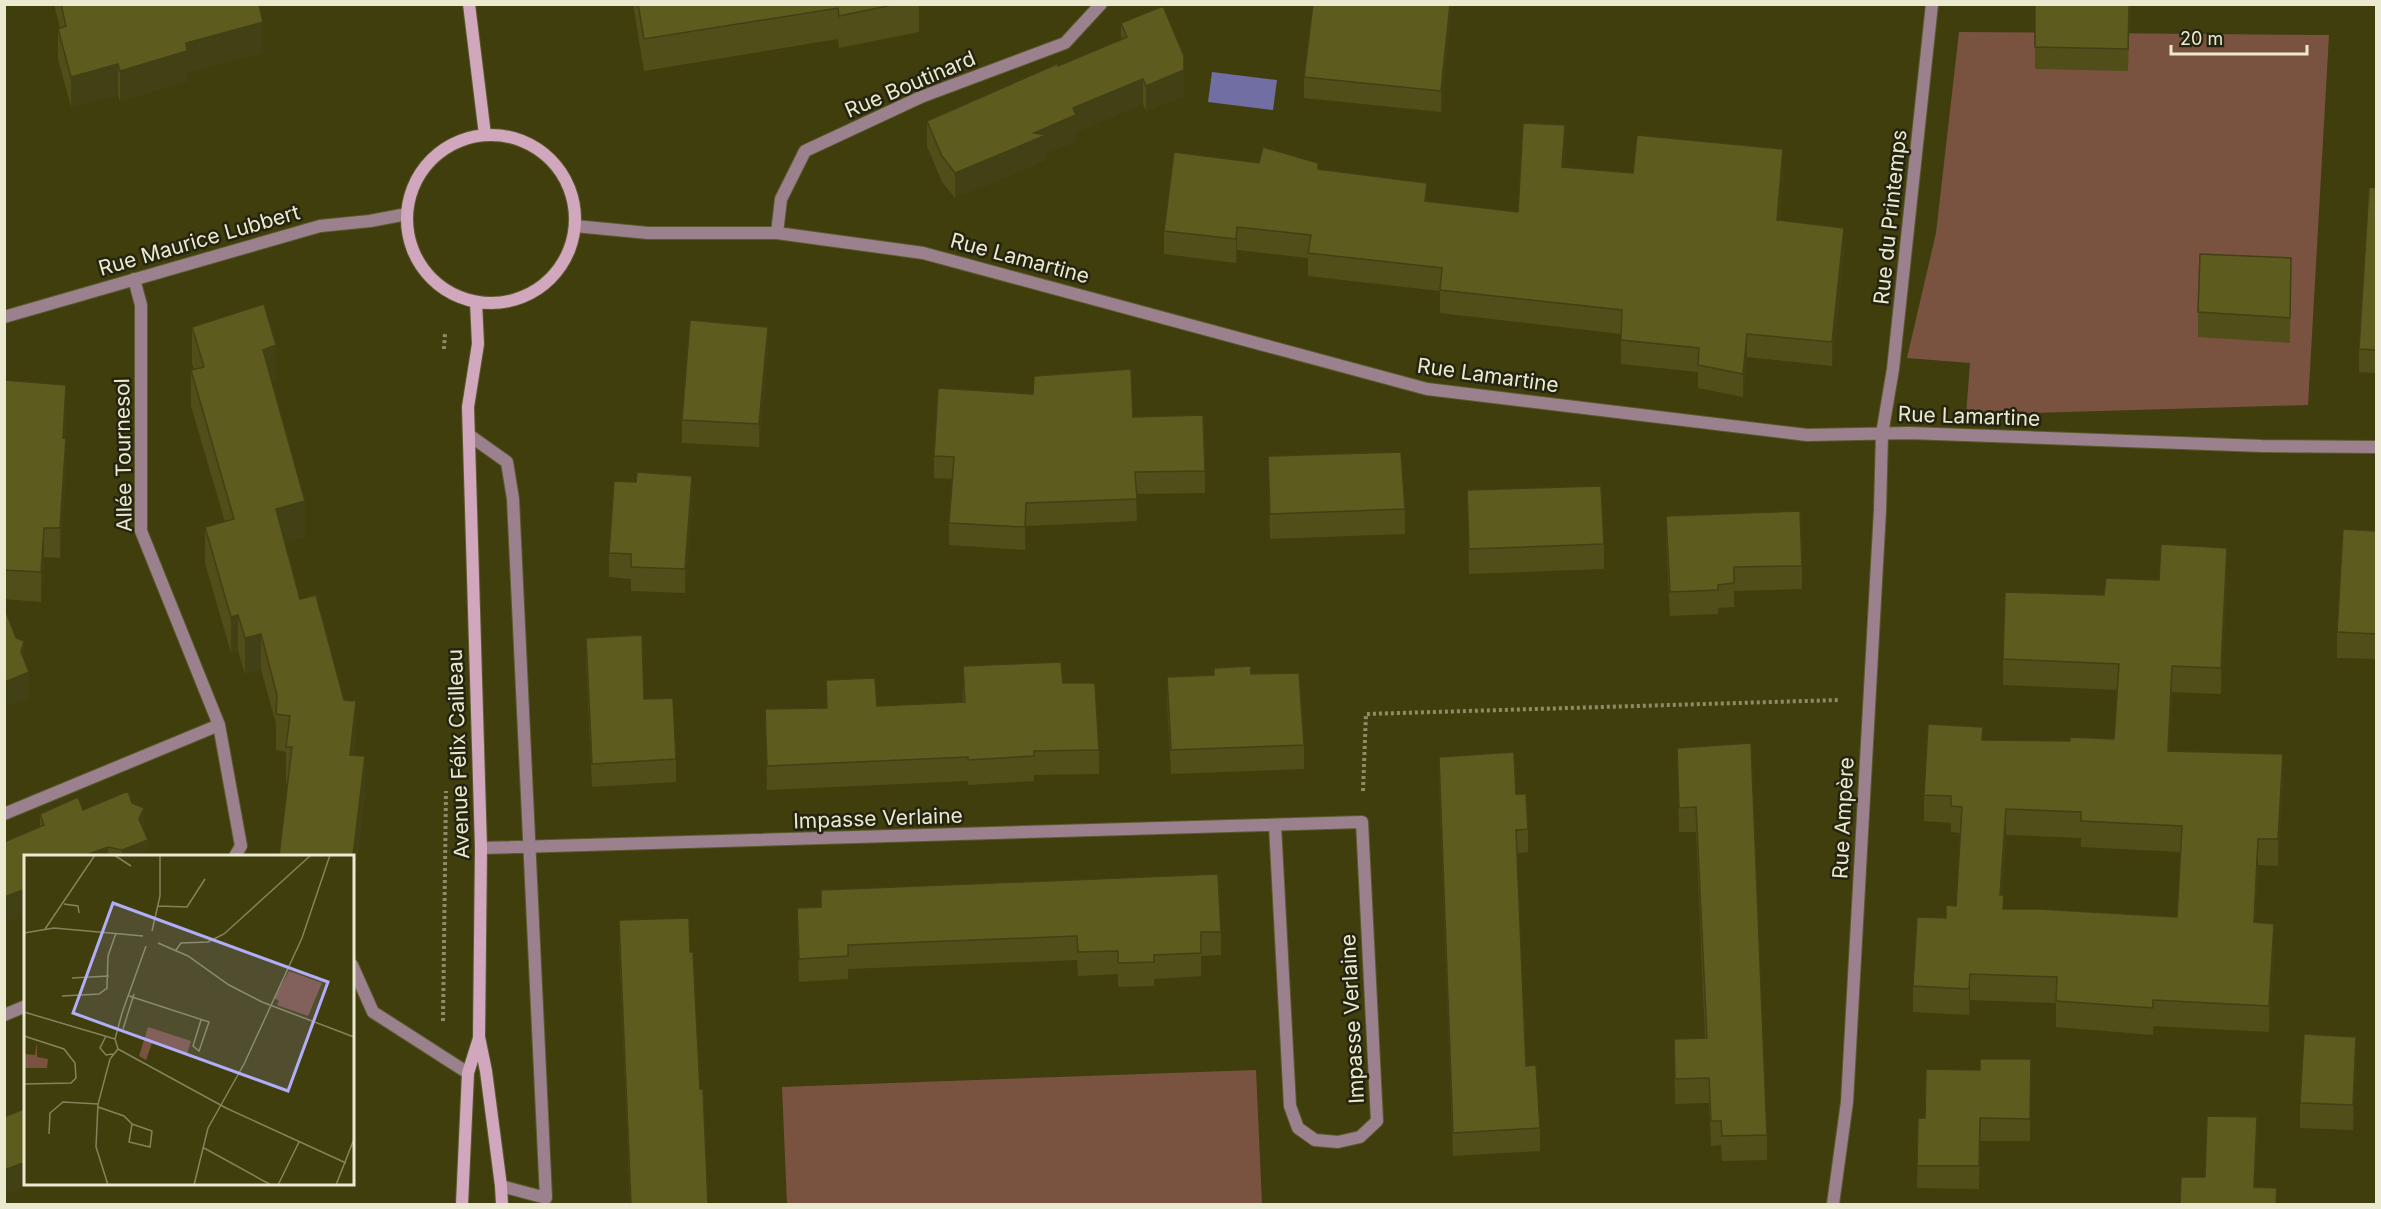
<svg xmlns="http://www.w3.org/2000/svg" width="2381" height="1209" font-family="Inter,sans-serif">
	<style>
		.green { fill: #7a5340 }
		.water { fill: #716ea3 }
		.lines { fill: none; stroke-linecap: round; stroke-linejoin: round }
		.street-casing { stroke: #5b5a2c; stroke-width: 14 }
		.secondary-casing { stroke: #5b5a2c; stroke-width: 14 }
		.path { stroke: #8e8c66; stroke-width: 4; stroke-dasharray: 3 3; stroke-linecap: butt }
		.street { stroke: #9b818e; stroke-width: 12 }
		.secondary { stroke: #d0a7bc; stroke-width: 12 }
		.wall { fill: #514e1a; fill-rule: evenodd }
		.shaded-wall { fill: #424015 }
		.building { fill: #5e5b1e; stroke: #424015; stroke-width: 1.5; fill-rule: evenodd }
		.labels { text-anchor: middle; dominant-baseline: central; stroke-width: 5; stroke-linejoin: round; paint-order: stroke }
		.street-label { font-size: 21px; fill: #ebead1; stroke: #252410 }
		.inset-road { fill: none; stroke: #84835b; stroke-width: 1.5 }
		.view { fill: #b2adf9; fill-opacity: 0.15; stroke: #b2adf9; stroke-width: 3 }
		.inset-edge { fill: none; stroke: #ebead1; stroke-width: 3 }
	</style>
	<rect width="100%" height="100%" fill="#403e0d"/>
	<path class="green" d="M 1959,32 L 2329,35 L 2308,405 L 1966,415 L 1970,363 L 1907,358 L 1936,233 Z
		M 1256,1070 L 1262,1204 L 787,1204 L 782,1087 Z"/>
	<path class="water" d="M 1212,72 L 1277,80 L 1273,110 L 1208,102 Z"/>
	<g class="lines">
		<defs>
			<path id="street" d="M 575,226 L 648,233 L 777,233 L 923,253 L 1427,389 L 1807,435 L 1909,433 L 2262,446 L 2376,447
				M 777,233 L 781,199 L 805,151 L 921,97 L 1065,43 L 1101,4
				M 134,279 L 141,305 L 141,531 L 219,725 L 241,846 L 235,856
				M 4,317 L 320,226 L 370,221 L 407,214
				M 469,435 L 507,462 L 513,499 L 546,1198 L 501,1186
				M 4,814 L 219,725
				M 481,848 L 1362,822 L 1377,1121 L 1360,1137 L 1338,1142 L 1315,1140 L 1298,1128 L 1290,1106 L 1275,825
				M 352,965 L 373,1012 L 468,1073
				M 4,1015 L 26,1006
				M 1833,1204 L 1847,1102 L 1880,510 L 1882,434 L 1893,369 L 1932,4"/>
			<path id="secondary" d="M 469,4 L 485,135
				M407 219a84 84 0 1 1 168 0a84 84 0 1 1-168 0Z
				M 476,302 L 478,344 L 468,407 L 481,848 L 479,1037 L 486,1071 L 501,1186 L 502,1204
				M 462,1204 L 468,1073 L 479,1038"/>
		</defs>
		<use href="#street" class="street-casing"/>
		<use href="#secondary" class="secondary-casing"/>
		<path class="path" d="M 444,349 L 445,333
			M 1363,791 L 1366,714 L 1839,700
			M 443,1021 L 446,791"/>
		<use href="#street" class="street"/>
		<use href="#secondary" class="secondary"/>
	</g>
	<path class="wall" d="M 54,4 L 261,4 L 259,5 L 263,52 L 187,73 L 187,81 L 120,101 L 118,95 L 71,107 L 58,59 L 58,29 L 60,28 Z
		M 633,4 L 919,4 L 919,32 L 839,48 L 838,39 L 644,71 Z
		M 1452,4 L 1441,112 L 1304,98 L 1304,77 Z
		M 2035,4 L 2130,4 L 2128,71 L 2035,69 Z
		M 1121,23 L 1184,96 L 1146,111 L 1143,104 L 1076,132 L 1076,141 L 1046,153 L 1046,160 L 955,198 L 942,182 L 927,146 L 927,121 L 1121,40 Z
		M 1565,148 L 1564,167 L 1633,173 L 1783,172 L 1779,221 L 1844,251 L 1832,366 L 1747,357 L 1743,397 L 1698,388 L 1698,372 L 1621,364 L 1621,334 L 1440,313 L 1440,291 L 1308,276 L 1308,258 L 1237,250 L 1236,263 L 1164,254 L 1164,231 L 1259,163 L 1318,169 L 1427,202 L 1518,212 Z
		M 2376,188 L 2376,373 L 2359,372 L 2359,349 Z
		M 2291,258 L 2290,343 L 2198,337 L 2198,312 Z
		M 192,327 L 276,381 L 272,382 L 305,537 L 285,542 L 300,599 L 344,700 L 356,737 L 354,755 L 365,792 L 352,899 L 352,856 L 286,783 L 286,752 L 276,750 L 276,724 L 261,669 L 245,674 L 238,651 L 231,653 L 205,563 L 205,527 L 225,522 L 191,406 L 191,370 L 194,370 L 192,363 Z
		M 768,350 L 759,447 L 682,443 L 682,420 Z
		M 4,380 L 66,415 L 65,438 L 66,468 L 60,558 L 44,557 L 41,602 L 4,599 Z
		M 1133,417 L 1205,471 L 1205,493 L 1136,494 L 1137,521 L 1026,526 L 1025,550 L 949,545 L 949,523 L 952,479 L 934,478 L 934,456 Z
		M 1268,456 L 1405,509 L 1405,534 L 1270,539 Z
		M 1467,490 L 1604,544 L 1604,569 L 1469,574 Z
		M 692,500 L 685,593 L 631,591 L 631,579 L 609,577 L 609,553 Z
		M 1666,516 L 1802,566 L 1802,589 L 1734,591 L 1734,607 L 1718,608 L 1718,614 L 1670,616 L 1666,539 Z
		M 2376,531 L 2376,659 L 2337,658 L 2337,632 Z
		M 2227,574 L 2221,694 L 2172,692 L 2169,751 L 2283,780 L 2278,866 L 2258,865 L 2255,922 L 2274,950 L 2269,1032 L 2153,1026 L 2153,1035 L 2056,1027 L 2056,1003 L 1970,1000 L 1969,1015 L 1913,1012 L 1913,986 L 1946,918 L 1956,906 L 1960,833 L 1951,832 L 1951,823 L 1924,821 L 1924,795 L 1983,740 L 2070,741 L 2114,739 L 2118,690 L 2003,685 L 2003,659 L 2104,595 L 2159,580 ZM 2006,835 L 2081,838 L 2081,847 L 2180,852 L 2177,917 L 2004,909 L 2002,895 Z
		M 4,612 L 24,660 L 29,697 L 5,707 Z
		M 586,638 L 676,759 L 676,782 L 592,787 L 586,661 Z
		M 963,666 L 1063,683 L 1099,750 L 1099,774 L 1034,775 L 1034,781 L 968,785 L 968,781 L 767,790 L 765,709 L 826,708 L 826,680 L 877,706 L 963,702 Z
		M 1214,668 L 1251,674 L 1304,745 L 1304,769 L 1171,774 L 1167,701 L 1167,677 L 1214,675 Z
		M 1751,743 L 1767,1135 L 1767,1160 L 1722,1161 L 1721,1145 L 1711,1146 L 1709,1103 L 1675,1104 L 1674,1039 L 1705,1038 L 1696,832 L 1679,832 L 1677,748 Z
		M 1439,757 L 1516,794 L 1528,829 L 1528,852 L 1517,853 L 1526,1066 L 1540,1128 L 1540,1151 L 1453,1156 L 1439,780 Z
		M 128,791 L 132,803 L 144,808 L 144,832 L 148,840 L 148,856 L 26,856 L 26,914 L 4,922 L 4,842 L 40,827 L 40,814 L 78,797 L 83,810 Z
		M 797,908 L 1221,932 L 1221,955 L 1201,956 L 1201,976 L 1154,979 L 1154,986 L 1118,987 L 1118,974 L 1078,976 L 1077,960 L 848,969 L 848,979 L 799,982 L 797,931 Z
		M 619,920 L 690,952 L 708,1204 L 630,1204 L 619,943 Z
		M 2031,1059 L 2030,1141 L 1980,1141 L 1979,1189 L 1917,1188 L 1918,1118 L 1925,1118 L 1980,1070 Z
		M 2356,1062 L 2353,1130 L 2300,1128 L 2300,1103 Z"/>
	<path class="shaded-wall" d="M 1450,4 L 1452,4 L 1441,112 L 1441,91 Z
		M 263,22 L 263,52 L 187,73 L 187,81 L 120,101 L 120,71 L 186,43 Z
		M 118,64 L 118,95 L 71,107 L 71,77 Z
		M 1184,70 L 1184,96 L 1146,111 L 1146,86 Z
		M 1143,79 L 1143,104 L 1076,132 L 1076,141 L 1046,153 L 1046,160 L 955,198 L 955,173 L 1073,108 Z
		M 1565,125 L 1565,148 L 1562,190 L 1562,167 Z
		M 1783,149 L 1783,172 L 1777,244 L 1777,220 Z
		M 1427,183 L 1427,206 L 1425,201 Z
		M 1237,227 L 1237,250 L 1236,263 L 1236,239 Z
		M 1844,228 L 1844,251 L 1832,366 L 1832,342 Z
		M 768,327 L 768,350 L 759,447 L 759,424 Z
		M 1747,334 L 1747,357 L 1743,397 L 1743,374 Z
		M 276,345 L 276,381 L 263,386 L 263,350 Z
		M 66,385 L 66,415 L 63,468 L 63,438 Z
		M 66,438 L 66,468 L 60,558 L 60,528 Z
		M 692,476 L 692,500 L 685,593 L 685,569 Z
		M 305,501 L 305,537 L 276,545 L 276,509 Z
		M 1026,503 L 1026,526 L 1025,550 L 1025,527 Z
		M 44,528 L 44,557 L 41,602 L 41,572 Z
		M 2227,548 L 2227,574 L 2221,694 L 2221,668 Z
		M 238,615 L 238,651 L 231,653 L 231,617 Z
		M 261,634 L 261,669 L 245,674 L 245,638 Z
		M 24,641 L 24,666 L 29,672 L 29,697 L 5,707 L 5,682 L 21,652 Z
		M 2172,666 L 2172,692 L 2168,777 L 2168,751 Z
		M 356,701 L 356,737 L 350,790 L 350,755 Z
		M 2283,754 L 2283,780 L 2278,866 L 2278,839 Z
		M 365,756 L 365,792 L 352,899 L 352,864 Z
		M 144,808 L 144,833 L 148,840 L 148,856 L 122,856 L 122,850 Z
		M 2006,809 L 2006,835 L 2000,921 L 2000,895 Z
		M 2258,839 L 2258,865 L 2254,948 L 2254,922 Z
		M 108,847 L 108,856 L 83,856 Z
		M 26,889 L 26,914 L 4,922 L 4,897 Z
		M 2274,924 L 2274,950 L 2269,1032 L 2269,1006 Z
		M 1970,974 L 1970,1000 L 1969,1015 L 1969,989 Z
		M 2356,1037 L 2356,1062 L 2353,1130 L 2353,1105 Z
		M 2257,1117 L 2257,1142 L 2254,1204 L 2254,1187 Z
		M 26,1162 L 26,1184 L 33,1184 L 4,1195 L 4,1170 Z"/>
	<path class="building" d="M 61,4 L 259,4 L 263,22 L 186,43 L 187,51 L 120,71 L 118,64 L 71,77 L 58,29 L 66,26 Z
		M 638,4 L 897,4 L 839,16 L 838,8 L 644,39 Z
		M 1313,4 L 1450,4 L 1441,91 L 1304,77 Z
		M 2035,4 L 2129,4 L 2128,49 L 2035,47 Z
		M 1163,6 L 1184,56 L 1184,70 L 1146,86 L 1143,79 L 1073,108 L 1076,115 L 1034,133 L 1046,135 L 955,173 L 942,156 L 927,121 L 1057,64 L 1058,66 L 1127,37 L 1121,23 Z
		M 1523,123 L 1565,125 L 1562,167 L 1633,173 L 1637,135 L 1783,149 L 1777,220 L 1844,228 L 1832,342 L 1747,334 L 1743,374 L 1698,365 L 1699,348 L 1621,340 L 1622,310 L 1440,290 L 1442,268 L 1308,253 L 1311,235 L 1237,227 L 1236,239 L 1164,231 L 1174,152 L 1259,163 L 1263,147 L 1318,163 L 1318,169 L 1427,183 L 1425,201 L 1518,212 Z
		M 2369,187 L 2376,188 L 2376,350 L 2359,349 Z
		M 2200,254 L 2291,258 L 2290,318 L 2198,312 Z
		M 264,304 L 276,345 L 263,350 L 305,501 L 276,509 L 300,599 L 316,595 L 344,700 L 356,701 L 350,755 L 365,756 L 352,864 L 352,856 L 279,856 L 292,747 L 286,747 L 290,716 L 276,714 L 277,695 L 261,634 L 245,638 L 238,615 L 231,617 L 205,527 L 234,519 L 191,370 L 204,367 L 192,327 Z
		M 690,320 L 768,327 L 759,424 L 682,420 Z
		M 1131,369 L 1133,417 L 1203,415 L 1205,471 L 1135,472 L 1137,499 L 1026,503 L 1025,527 L 949,523 L 954,457 L 934,456 L 938,388 L 1033,394 L 1034,376 Z
		M 4,380 L 66,385 L 63,438 L 66,438 L 60,528 L 44,528 L 41,572 L 4,570 Z
		M 1401,452 L 1405,509 L 1270,514 L 1268,456 Z
		M 637,472 L 692,476 L 685,569 L 631,567 L 631,554 L 609,553 L 614,481 L 636,482 Z
		M 1601,486 L 1604,544 L 1469,549 L 1467,490 Z
		M 1800,511 L 1802,566 L 1734,567 L 1734,583 L 1718,585 L 1718,590 L 1670,592 L 1666,516 Z
		M 2343,529 L 2376,531 L 2376,634 L 2337,632 Z
		M 2161,544 L 2227,548 L 2221,668 L 2172,666 L 2168,751 L 2283,754 L 2278,839 L 2258,839 L 2254,922 L 2274,924 L 2269,1006 L 2153,1000 L 2153,1008 L 2056,1001 L 2057,977 L 1970,974 L 1969,989 L 1913,986 L 1917,917 L 1946,918 L 1946,905 L 1956,906 L 1962,807 L 1951,806 L 1951,796 L 1924,795 L 1928,724 L 1983,727 L 1982,740 L 2070,741 L 2070,737 L 2114,739 L 2119,664 L 2003,659 L 2005,592 L 2104,595 L 2106,578 L 2159,580 ZM 2006,809 L 2081,812 L 2081,821 L 2182,826 L 2177,917 L 2039,909 L 2003,909 L 2004,895 L 2000,895 Z
		M 4,612 L 6,612 L 16,638 L 24,641 L 21,652 L 29,672 L 5,682 Z
		M 642,635 L 644,699 L 673,698 L 676,759 L 592,764 L 586,638 Z
		M 1061,662 L 1063,683 L 1095,683 L 1099,750 L 1034,751 L 1034,756 L 968,760 L 968,757 L 767,766 L 765,709 L 827,708 L 826,680 L 875,678 L 877,706 L 965,702 L 963,666 Z
		M 1251,666 L 1251,674 L 1299,673 L 1304,745 L 1171,750 L 1167,677 L 1214,675 L 1214,668 Z
		M 1751,743 L 1767,1135 L 1722,1136 L 1721,1121 L 1711,1121 L 1709,1078 L 1675,1079 L 1674,1039 L 1707,1038 L 1696,807 L 1679,808 L 1677,748 Z
		M 1514,752 L 1516,794 L 1526,794 L 1528,829 L 1516,830 L 1526,1066 L 1536,1065 L 1540,1128 L 1453,1133 L 1439,757 Z
		M 128,791 L 132,803 L 144,808 L 139,819 L 148,840 L 122,850 L 108,847 L 83,856 L 26,856 L 26,889 L 4,897 L 4,842 L 44,825 L 40,814 L 78,797 L 83,810 Z
		M 1218,874 L 1221,932 L 1201,932 L 1201,953 L 1154,955 L 1154,962 L 1118,963 L 1118,951 L 1078,952 L 1077,936 L 848,945 L 848,956 L 799,959 L 797,908 L 821,907 L 821,890 Z
		M 689,918 L 690,952 L 693,952 L 700,1089 L 703,1089 L 708,1204 L 631,1204 L 619,920 Z
		M 2304,1034 L 2356,1037 L 2353,1105 L 2300,1103 Z
		M 1980,1059 L 2031,1059 L 2030,1119 L 1980,1118 L 1979,1166 L 1917,1166 L 1918,1118 L 1925,1118 L 1926,1069 L 1980,1070 Z
		M 26,1108 L 26,1162 L 4,1170 L 4,1117 Z
		M 2207,1116 L 2257,1117 L 2254,1187 L 2277,1188 L 2276,1204 L 2180,1204 L 2181,1177 L 2205,1177 Z
		M 1886,1203 L 1947,1204 L 1886,1204 Z"/>
	<g class="labels">
		<g class="street-label">
			<text transform="translate(910 84) rotate(-23)">Rue Boutinard</text>
			<text transform="translate(1890 217) rotate(-84)">Rue du Printemps</text>
			<text transform="translate(199 240) rotate(-16)">Rue Maurice Lubbert</text>
			<text transform="translate(1020 258) rotate(15)">Rue Lamartine</text>
			<text transform="translate(1488 375) rotate(8)">Rue Lamartine</text>
			<text transform="translate(1969 416) rotate(2)">Rue Lamartine</text>
			<text transform="translate(123 455) rotate(-91)">Allée Tournesol</text>
			<text transform="translate(458 754) rotate(-92)">Avenue Félix Cailleau</text>
			<text transform="translate(878 818) rotate(-2)">Impasse Verlaine</text>
			<text transform="translate(1843 818) rotate(-87)">Rue Ampère</text>
			<text transform="translate(1352 1019) rotate(-93)">Impasse Verlaine</text>
		</g>
	</g>
	<g transform="translate(24 855)">
		<rect width="330" height="330" fill="#403e0d"/>
		<path d="M 265,116 L 298,128 L 284,161 L 253,150 L 255,146 L 250,143 ZM 124,172 L 167,186 L 163,199 L 128,188 L 122,205 L 115,201 ZM 13,187 L 13,202 L 24,204 L 23,213 L 0,213 L 0,199 L 11,200 Z" fill="#7a5340"/>
		<path class="inset-road" d="M 90,0 L 107,11M 40,49 L 54,51 L 55,58M 134,51 L 163,52 L 181,24M 21,74 L 71,0M 128,76 L 136,41 L 136,0M 0,78 L 30,73 L 119,81M 134,88 L 164,101 L 205,130 L 238,147 L 330,182M 152,95 L 157,88 L 184,87 L 200,79 L 287,0M 48,123 L 85,121M 38,141 L 75,139 L 83,133 L 84,101 L 92,78M 105,141 L 185,167 L 175,196 L 169,191 L 177,165M 0,157 L 91,184M 99,174 L 110,139M 0,181 L 40,194 L 51,208 L 52,223 L 47,228 L 0,229M 82,181 L 76,193 L 82,200 L 89,199M 94,194 L 202,253 L 322,308M 74,252 L 100,261 L 108,269 L 105,287 L 126,292 L 128,276 L 108,269M 25,279 L 26,258 L 39,247 L 74,249M 180,293 L 247,330M 84,330 L 72,292 L 74,249 L 86,204 L 94,194 L 91,184 L 98,158 L 122,91M 170,330 L 184,273 L 220,209 L 278,83 L 306,0M 254,330 L 275,287M 312,330 L 330,284"/>
		<path class="view" d="M 89,48 L 304,127 L 264,236 L 49,158 Z"/>
		<rect width="330" height="330" class="inset-edge"/>
	</g>
	<rect width="2381" height="1209" fill="none" stroke="#ebead1" stroke-width="12"/>
	<path d="M2171 45v9h136v-9" fill="none" stroke="#ebead1" stroke-width="3"/>
	<text x="2180" y="45" font-size="18" fill="#ebead1" stroke="#252410" stroke-width="4.5" paint-order="stroke">20 m</text>
</svg>
